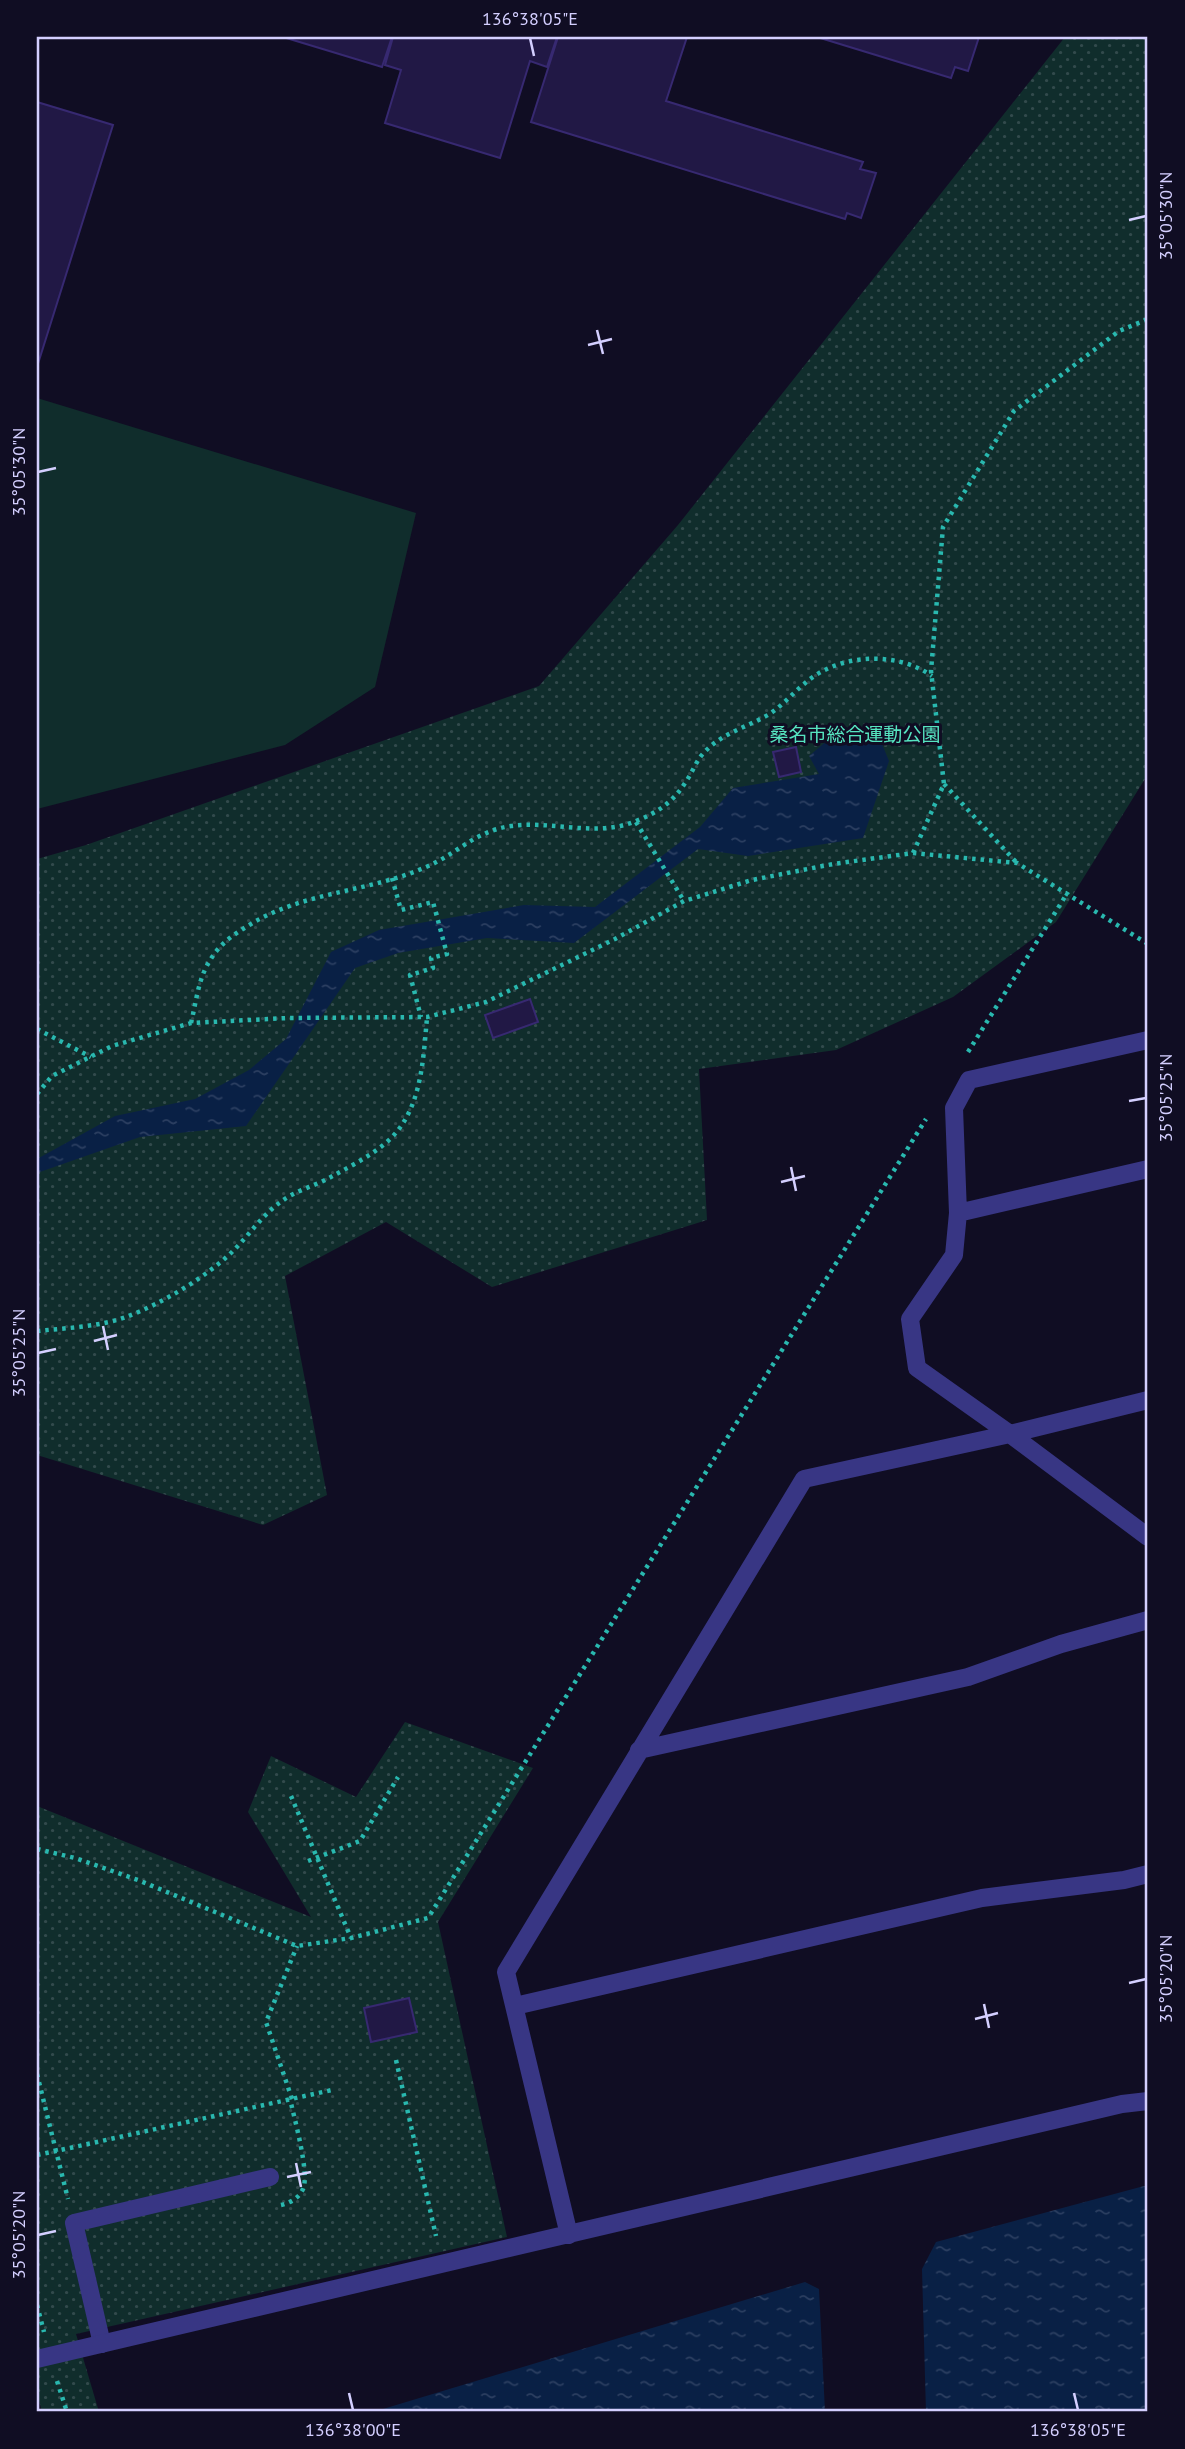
<svg xmlns="http://www.w3.org/2000/svg" width="1185" height="2449" font-family="'PT Sans','Noto Sans JP',sans-serif">
	<style>
		.green { fill: url(#green-dots) }
		.pitch { fill: #102d2c }
		.water { fill: url(#water-ripples) }
		.building { fill: #211845; stroke: #372971; stroke-width: 2 }
		.lines { fill: none; stroke-linecap: round; stroke-linejoin: round }
		.path { stroke: #29b8af; stroke-width: 4.5; stroke-dasharray: 3.5 5; stroke-linecap: butt }
		.service { stroke: #383684; stroke-width: 18 }
		.minor { stroke: #383684; stroke-width: 18 }
		.ticks { fill: none; stroke: #d4cfff; stroke-width: 2.5 }
		.labels { text-anchor: middle; dominant-baseline: central; stroke-width: 6; stroke-linejoin: round; paint-order: stroke }
		.park-label { font-size: 19px; fill: #56e4c0; stroke: #100d23 }
		.neatline { fill: none; stroke: #d4cfff; stroke-width: 2.5 }
		.ticks-label { font-size: 18px; text-anchor: middle; fill: #d4cfff }
	</style>
	<defs>
		<pattern id="green-dots" width="8" height="8" patternUnits="userSpaceOnUse" patternTransform="scale(1.75)"><rect width="8" height="8" fill="#102d2c"/><path d="M2 2h.1M6 6h.1" fill="none" stroke="#324a4c" stroke-width="1.8" stroke-linecap="round"/></pattern>
		<pattern id="water-ripples" width="26" height="14" patternUnits="userSpaceOnUse" patternTransform="scale(1.75)"><rect width="26" height="14" fill="#092045"/><path d="M2 4q2-2 4 0t4 0M15 11q2-2 4 0t4 0" fill="none" stroke="#2c3f61"/></pattern>
	</defs>
	<rect width="100%" height="100%" fill="#100d23"/>
	<path class="green" d="M 1065,37 L 1148,37 L 1148,774 L 1056,922 L 953,997 L 836,1050 L 699,1069 L 707,1220 L 492,1287 L 386,1222 L 285,1276 L 327,1495 L 263,1525 L 37,1455 L 37,859 L 86,845 L 539,686 L 678,525 Z
		M 405,1722 L 533,1768 L 438,1922 L 507,2237 L 76,2334 L 99,2412 L 42,2412 L 37,2393 L 37,1806 L 311,1917 L 248,1812 L 271,1756 L 356,1797 Z"/>
	<path class="pitch" d="M 37,398 L 416,513 L 375,687 L 285,745 L 37,809 Z"/>
	<path class="water" d="M 842,728 L 877,732 L 889,761 L 863,838 L 748,856 L 698,849 L 574,943 L 487,938 L 398,953 L 355,968 L 246,1126 L 140,1137 L 37,1173 L 37,1159 L 115,1116 L 195,1099 L 249,1070 L 286,1039 L 331,952 L 379,930 L 524,905 L 595,907 L 700,827 L 733,788 L 819,774 L 809,756 Z
		M 1144,2186 L 1148,2186 L 1148,2412 L 926,2412 L 922,2269 L 936,2242 Z
		M 805,2282 L 819,2289 L 825,2412 L 373,2412 Z"/>
	<path class="building" d="M 283,37 L 392,37 L 382,67 Z
		M 393,37 L 557,37 L 547,67 L 530,61 L 500,158 L 385,123 L 401,70 L 385,65 Z
		M 558,37 L 687,37 L 666,101 L 863,162 L 860,169 L 876,173 L 861,218 L 847,213 L 845,219 L 531,122 Z
		M 817,37 L 979,37 L 968,71 L 955,67 L 951,78 Z
		M 37,102 L 113,125 L 37,367 Z
		M 796,747 L 801,772 L 779,777 L 773,752 Z
		M 530,999 L 538,1022 L 493,1038 L 485,1015 Z
		M 409,1998 L 417,2032 L 371,2042 L 364,2008 Z"/>
	<g class="lines">
		<path class="path" d="M 944,784 L 1017,863
			M 636,822 L 684,901
			M 913,853 L 944,784 L 931,671 L 943,527 L 1014,411 L 1119,331 L 1148,319
			M 392,878 L 401,910 L 433,902 L 447,954 L 431,958 L 433,968 L 410,975 L 421,1017
			M 191,1023 C 196,1003 198,980 209,962 C 218,946 231,936 246,927 C 302,891 367,893 426,867 C 457,854 475,831 511,826 C 552,820 596,838 636,821 C 657,813 673,802 685,783 C 691,775 695,764 701,756 C 719,734 745,728 768,715 C 782,706 792,694 804,684 C 837,654 895,650 932,676
			M 37,1029 L 91,1057
			M 968,1052 L 1068,892
			M 37,1094 L 52,1076 L 112,1046 L 191,1023 L 288,1018 L 427,1017 L 486,1002 L 615,939 L 684,901 L 752,880 L 833,864 L 913,853 L 1017,863 L 1148,944
			M 37,1331 C 66,1328 98,1327 126,1317 C 161,1304 207,1277 234,1250 C 250,1234 263,1214 282,1201 C 295,1191 314,1186 329,1178 C 349,1167 371,1156 388,1141 C 422,1110 423,1060 427,1018
			M 291,1796 L 351,1938
			M 37,1849 L 75,1858 L 138,1880 L 297,1946 L 351,1938 L 428,1918 L 926,1119
			M 308,1861 L 360,1841 L 398,1777
			M 396,2060 L 436,2236
			M 37,2074 L 56,2151 L 332,2090
			M 292,2099 L 266,2022 L 297,1946
			M 37,2155 L 56,2151 L 68,2199
			M 281,2205 C 290,2203 299,2198 303,2189 C 310,2174 294,2117 290,2099
			M 37,2305 L 44,2332
			M 57,2381 L 67,2412"/>
		<path class="service" d="M 102,2344 L 74,2223 L 270,2177"/>
		<path class="minor" d="M 958,1213 L 954,1108 L 969,1080 L 1148,1040
			M 1010,1434 L 1148,1537
			M 1010,1434 L 1148,1400
			M 639,1750 L 968,1677 L 1061,1644 L 1148,1620
			M 515,2006 L 982,1898 L 1124,1880 L 1148,1874
			M 569,2235 L 506,1972 L 804,1479 L 1010,1434 L 917,1368 L 910,1319 L 954,1255 L 958,1213 L 1148,1169
			M 37,2359 L 1122,2104 L 1148,2101"/>
	</g>
	<path class="ticks" d="M 530,38 L 534,56M 1129,220 L 1146,216M 597,330 L 603,354M 588,345 L 612,339M 38,472 L 56,468M 1129,1101 L 1146,1098M 791,1167 L 796,1191M 781,1182 L 805,1176M 103,1326 L 108,1350M 94,1341 L 117,1335M 38,1353 L 56,1349M 1129,1983 L 1146,1979M 984,2004 L 989,2028M 975,2019 L 998,2013M 296,2163 L 301,2187M 287,2177 L 311,2172M 38,2235 L 56,2231M 349,2393 L 353,2410M 1074,2393 L 1078,2410"/>
	<g class="labels">
		<g class="park-label">
			<text x="855" y="734">桑名市総合運動公園</text>
		</g>
	</g>
	<rect width="1185" height="2449" fill="none" stroke="#100d23" stroke-width="77"/>
	<rect x="38" y="38" width="1108" height="2372" class="neatline"/>
	<g class="ticks-label">
		<text x="530" y="25">136°38'05"E</text>
		<text transform="translate(1166 216) rotate(-90)" y="6">35°05'30"N</text>
		<text transform="translate(19 472) rotate(-90)" y="6">35°05'30"N</text>
		<text transform="translate(1166 1098) rotate(-90)" y="6">35°05'25"N</text>
		<text transform="translate(19 1353) rotate(-90)" y="6">35°05'25"N</text>
		<text transform="translate(1166 1979) rotate(-90)" y="6">35°05'20"N</text>
		<text transform="translate(19 2235) rotate(-90)" y="6">35°05'20"N</text>
		<text x="353" y="2436">136°38'00"E</text>
		<text x="1078" y="2436">136°38'05"E</text>
	</g>
</svg>
